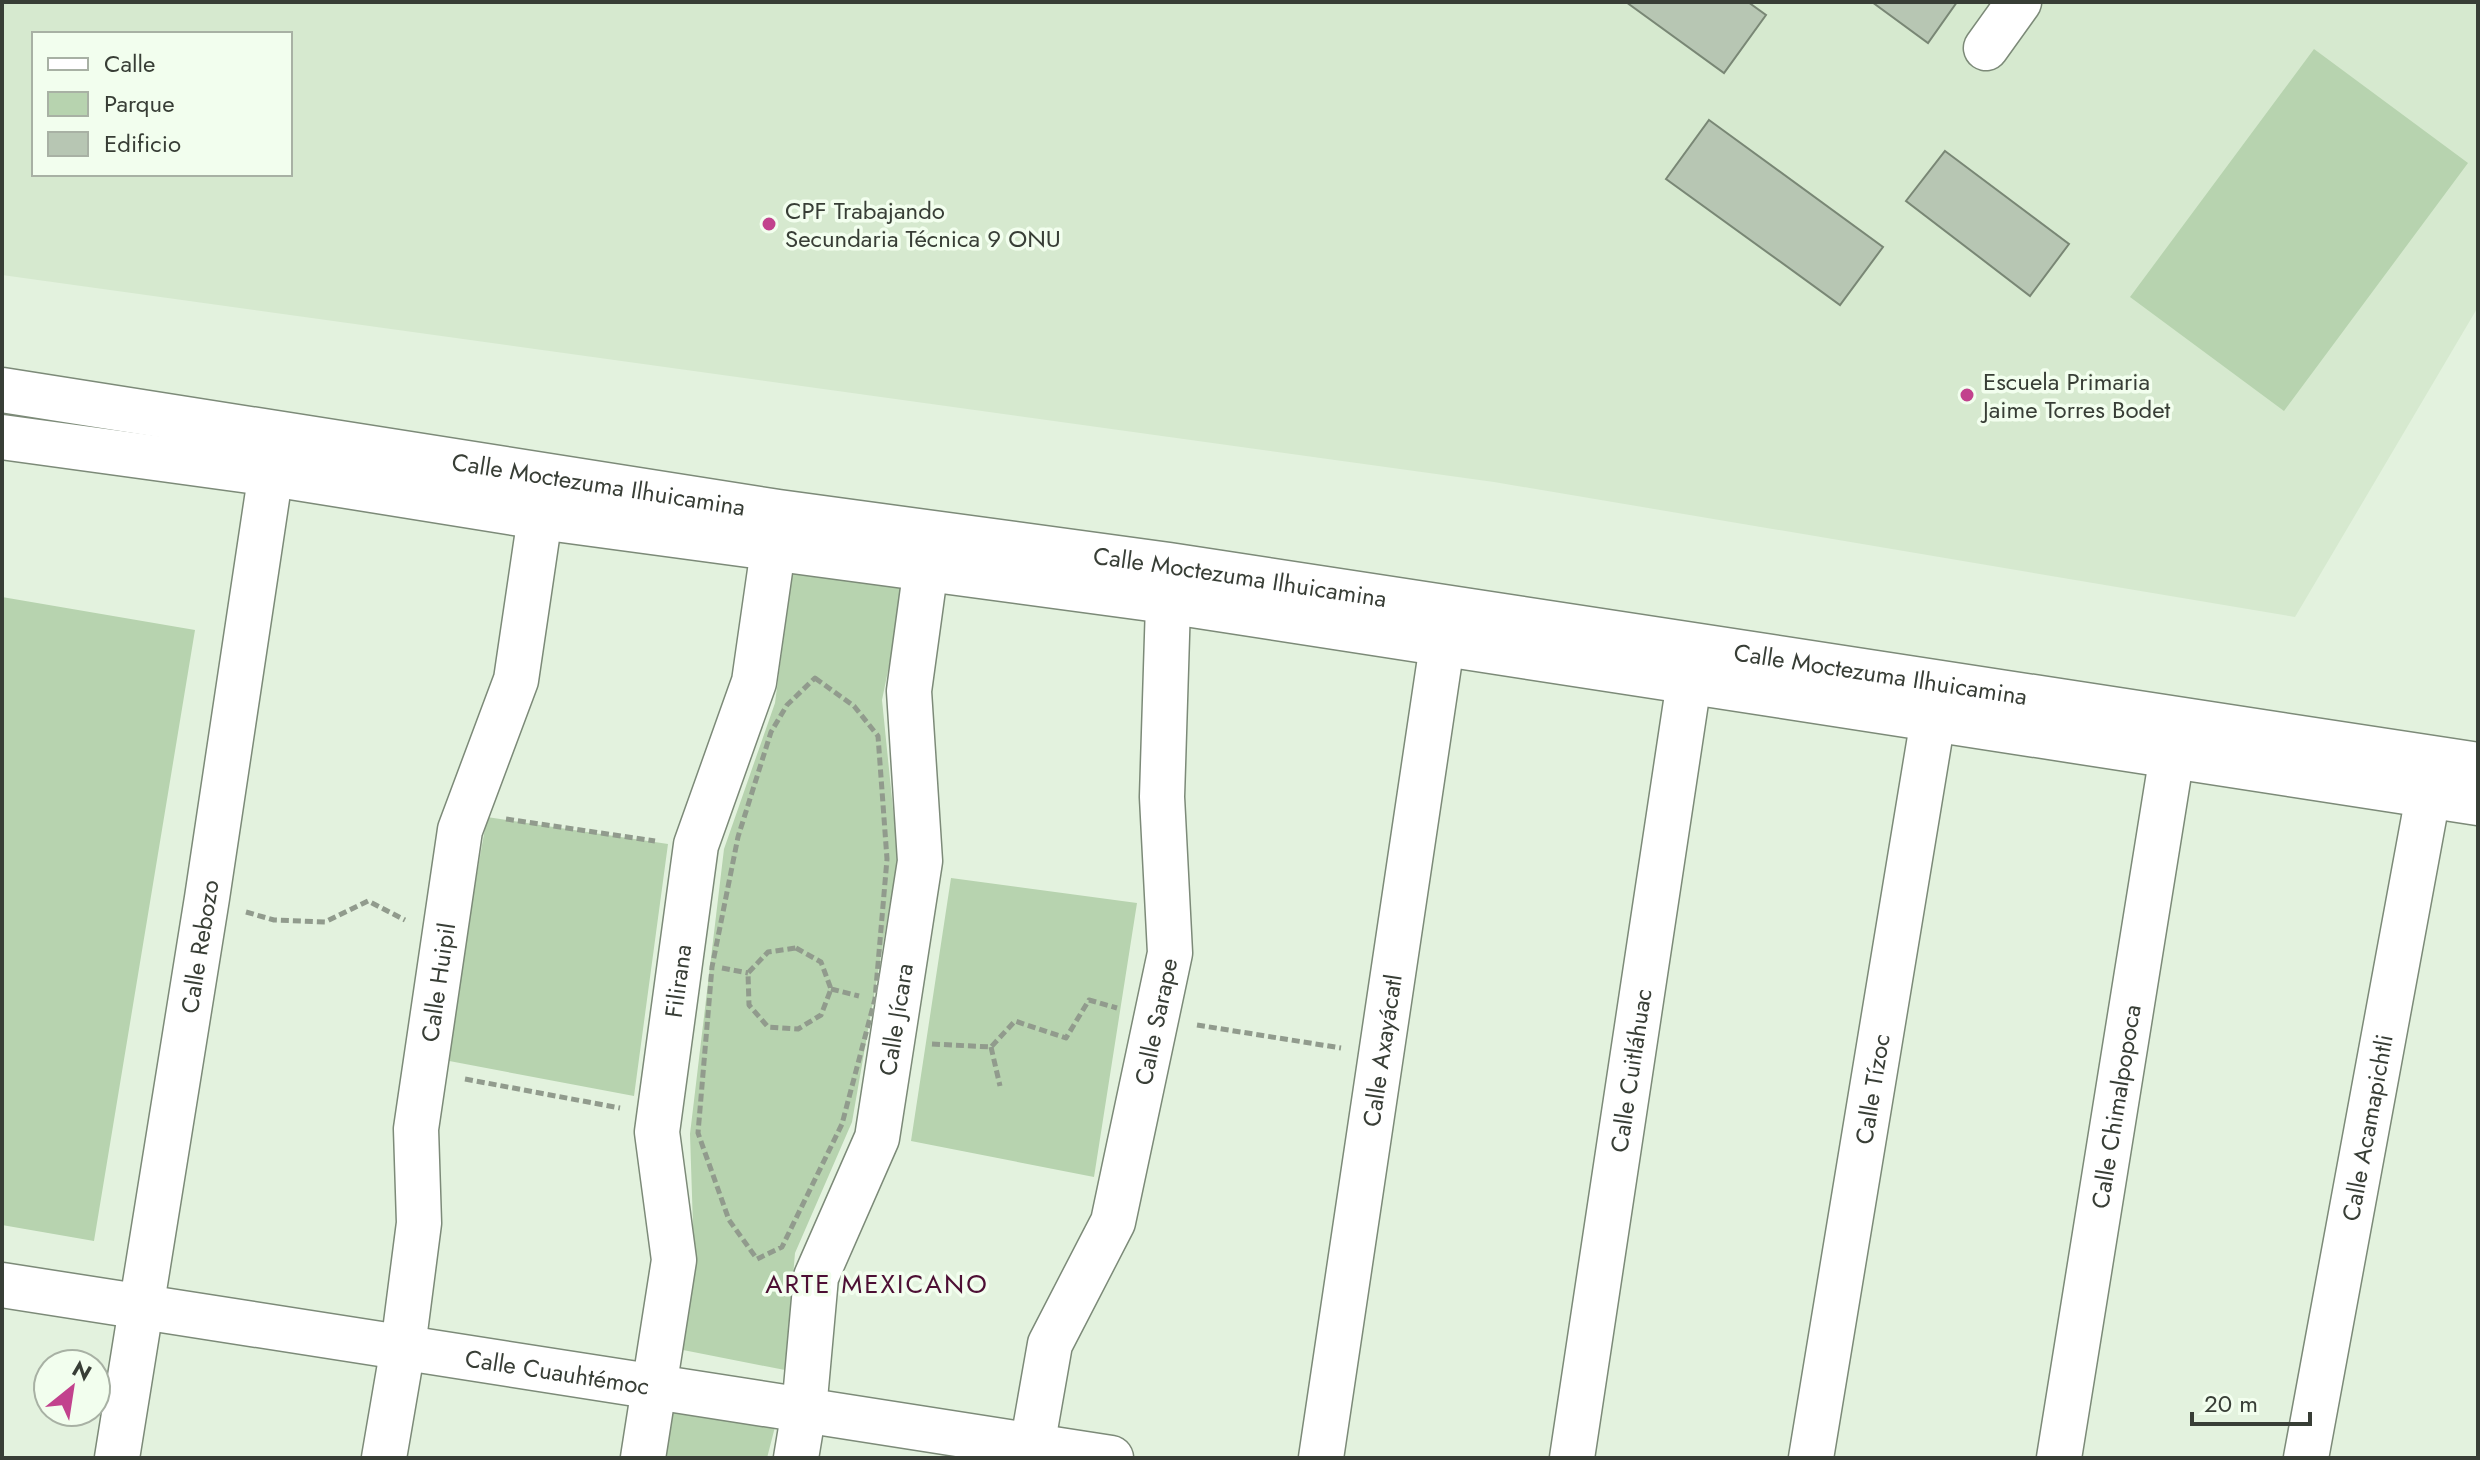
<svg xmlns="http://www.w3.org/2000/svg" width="2480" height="1460" font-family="Jost,sans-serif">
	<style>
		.built { fill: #d6e9cf; fill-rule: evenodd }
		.green { fill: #b7d3af }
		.building { fill: #b7c6b3; stroke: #798775; stroke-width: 2 }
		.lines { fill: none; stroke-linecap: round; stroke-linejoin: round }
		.minor-casing { stroke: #7c8a78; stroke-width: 47 }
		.path { stroke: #919b8d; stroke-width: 5; stroke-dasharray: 8 4; stroke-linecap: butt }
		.minor { stroke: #fff; stroke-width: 44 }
		.poi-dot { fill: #c2428d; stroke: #f2feee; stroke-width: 3 }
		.labels { text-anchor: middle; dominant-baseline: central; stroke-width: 7; stroke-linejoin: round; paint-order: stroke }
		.poi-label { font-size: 24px; fill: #383e36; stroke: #f2feee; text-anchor: start }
		.street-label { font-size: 24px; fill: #383e36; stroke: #f2feee }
		.neighbourhood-label { font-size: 26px; letter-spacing: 2px; fill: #4d0f34; stroke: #f2feee }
	</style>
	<rect width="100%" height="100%" fill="#e3f2de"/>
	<path class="built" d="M 2,2 L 2478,2 L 2478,307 L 2295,617 L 1494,482 L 2,275 ZM 34,34 L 290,34 L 290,174 L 34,174 Z"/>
	<path class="green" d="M 2314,49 L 2468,163 L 2284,411 L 2130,297 Z
		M 792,573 L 906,583 L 882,700 L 898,858 L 852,1122 L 795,1253 L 785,1370 L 678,1349 L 694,1257 L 690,1134 L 724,849 L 775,703 Z
		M 2,597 L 195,630 L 94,1241 L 2,1225 Z
		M 487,817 L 668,844 L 634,1096 L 444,1060 Z
		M 951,878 L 1137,903 L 1094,1177 L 911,1141 Z
		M 671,1402 L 776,1423 L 767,1458 L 659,1458 Z"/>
	<path class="building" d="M 1626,2 L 1748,2 L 1766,15 L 1724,73 Z
		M 1872,2 L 1957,2 L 1928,43 Z
		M 1709,120 L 1883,247 L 1840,305 L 1666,179 Z
		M 1945,151 L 2069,244 L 2030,296 L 1906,201 Z"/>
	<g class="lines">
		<defs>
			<g id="minor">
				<path d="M 1986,48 L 2019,2"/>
				<path id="s1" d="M 2,390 L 778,512 L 1169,565 L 2478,765"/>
				<path d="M 2,437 L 272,474 L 540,517 L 1166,601 L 2478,803"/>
				<path id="s2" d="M 2,1285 L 1111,1458"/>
				<path id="s3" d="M 117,1458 L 207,898 L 275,445"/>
				<path id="s4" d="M 384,1458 L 403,1347 L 419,1223 L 416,1129 L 460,830 L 516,680 L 540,517"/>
				<path id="s5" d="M 643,1458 L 674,1260 L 657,1132 L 696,845 L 754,682 L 777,522"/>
				<path id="s6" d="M 796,1458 L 804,1410 L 816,1277 L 877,1138 L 920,861 L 909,691 L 926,567"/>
				<path id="s7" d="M 1030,1458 L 1050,1344 L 1113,1222 L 1170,953 L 1162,797 L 1169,572"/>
				<path id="s8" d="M 1321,1458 L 1442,645"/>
				<path id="s9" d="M 1572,1458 L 1689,682"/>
				<path id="s10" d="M 1811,1458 L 1933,719"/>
				<path id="s11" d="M 2059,1458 L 2172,755"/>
				<path id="s12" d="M 2306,1458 L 2428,796"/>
			</g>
		</defs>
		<use href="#minor" class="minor-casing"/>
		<path class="path" d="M 815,678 L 854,706 L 878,736 L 887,859 L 875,999 L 842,1124 L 782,1247 L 757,1259 L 729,1220 L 698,1133 L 712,967 L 738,837 L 771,732 L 787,705 Z
			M 506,819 L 655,841
			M 246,912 L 274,920 L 325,922 L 368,901 L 405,920
			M 796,948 L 821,962 L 831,989 L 821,1015 L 798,1029 L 768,1027 L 749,1005 L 748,973 L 768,952 Z
			M 722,968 L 748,973
			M 831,989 L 859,996
			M 1197,1025 L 1341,1048
			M 932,1044 L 991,1047 L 1015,1021 L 1066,1038 L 1089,1000 L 1117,1008
			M 991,1047 L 1000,1086
			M 465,1079 L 620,1108"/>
		<use href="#minor" class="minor"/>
	</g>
	<g class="poi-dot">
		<circle cx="769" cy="224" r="8"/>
		<circle cx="1967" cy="395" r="8"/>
	</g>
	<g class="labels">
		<g class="poi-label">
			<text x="785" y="210">CPF Trabajando<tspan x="785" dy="28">Secundaria Técnica 9 ONU</tspan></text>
			<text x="1983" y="381">Escuela Primaria<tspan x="1983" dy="28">Jaime Torres Bodet</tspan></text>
		</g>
		<g class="street-label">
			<text stroke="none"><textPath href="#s1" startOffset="604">Calle Moctezuma Ilhuicamina</textPath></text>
			<text stroke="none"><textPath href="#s1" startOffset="1252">Calle Moctezuma Ilhuicamina</textPath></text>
			<text stroke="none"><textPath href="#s1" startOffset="1900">Calle Moctezuma Ilhuicamina</textPath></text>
			<text stroke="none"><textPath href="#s3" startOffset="518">Calle Rebozo</textPath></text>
			<text stroke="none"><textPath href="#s5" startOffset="482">Filirana</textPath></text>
			<text stroke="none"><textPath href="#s4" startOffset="480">Calle Huipil</textPath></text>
			<text stroke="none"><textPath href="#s6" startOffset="454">Calle Jícara</textPath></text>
			<text stroke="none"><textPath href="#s7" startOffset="458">Calle Sarape</textPath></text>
			<text stroke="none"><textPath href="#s8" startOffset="412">Calle Axayácatl</textPath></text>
			<text stroke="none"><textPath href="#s9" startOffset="392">Calle Cuitláhuac</textPath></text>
			<text stroke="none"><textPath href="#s10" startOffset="374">Calle Tízoc</textPath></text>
			<text stroke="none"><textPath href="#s11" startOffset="356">Calle Chimalpopoca</textPath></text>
			<text stroke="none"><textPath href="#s12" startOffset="336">Calle Acamapichtli</textPath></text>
			<text stroke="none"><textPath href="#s2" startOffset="562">Calle Cuauhtémoc</textPath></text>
		</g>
		<g class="neighbourhood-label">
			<text x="877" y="1284">ARTE MEXICANO</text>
		</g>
	</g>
	<rect width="2480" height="1460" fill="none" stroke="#383e36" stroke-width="8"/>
	<rect x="32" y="32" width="260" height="144" fill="#f2feee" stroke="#a8b1a4" stroke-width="2"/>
	<rect x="48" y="58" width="40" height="12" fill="#ffffff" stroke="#a8b1a4" stroke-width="2"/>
	<text x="104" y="72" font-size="24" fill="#383e36">Calle</text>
	<rect x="48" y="92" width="40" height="24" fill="#b7d3af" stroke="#a8b1a4" stroke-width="2"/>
	<text x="104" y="112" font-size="24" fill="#383e36">Parque</text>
	<rect x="48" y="132" width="40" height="24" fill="#b7c6b3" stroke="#a8b1a4" stroke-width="2"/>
	<text x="104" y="152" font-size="24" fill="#383e36">Edificio</text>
	<g transform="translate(72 1388) rotate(30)"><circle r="38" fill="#f2feee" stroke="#a8b1a4" stroke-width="2"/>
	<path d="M0-6L14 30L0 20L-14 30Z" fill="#c2428d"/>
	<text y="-12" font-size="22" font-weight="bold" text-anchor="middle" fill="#383e36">N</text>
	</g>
	<path d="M2192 1412v12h118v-12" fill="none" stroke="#383e36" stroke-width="4"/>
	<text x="2204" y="1412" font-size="24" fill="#383e36" stroke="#f2feee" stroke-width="6" paint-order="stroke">20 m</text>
</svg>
